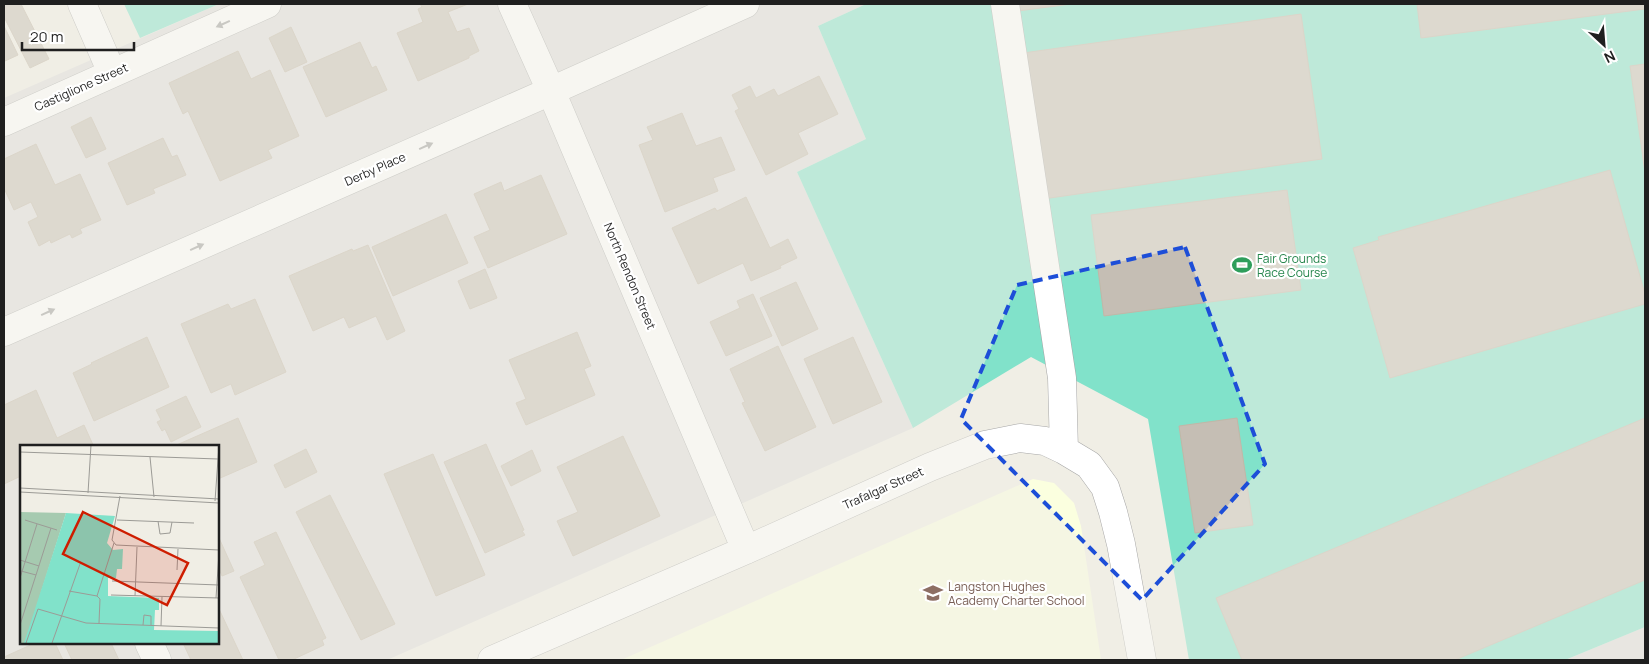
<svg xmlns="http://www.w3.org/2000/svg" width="1649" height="664" font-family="Manrope,sans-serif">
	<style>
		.residential { fill: #dddcdc; fill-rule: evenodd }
		.education { fill: #fbffdf }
		.pitch { fill: #81e2ca }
		.building { fill: #c5beb4; stroke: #c2b7a7 }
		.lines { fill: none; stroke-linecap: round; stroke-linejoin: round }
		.minor-casing { stroke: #a6a6a6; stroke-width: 29 }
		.minor { stroke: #fff; stroke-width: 28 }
		.oneway { fill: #9a9a9a }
		.marked { fill: none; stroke: #1d4ed8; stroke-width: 4; stroke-dasharray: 10 6; stroke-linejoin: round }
		.labels { text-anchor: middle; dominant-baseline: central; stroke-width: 4.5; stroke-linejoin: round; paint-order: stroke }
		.street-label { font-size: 12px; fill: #1f1f1f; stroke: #fff }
		.leisure-label { font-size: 12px; fill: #27864d; stroke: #fff; text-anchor: start }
		.education-label { font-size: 12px; fill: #785e54; stroke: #fff; text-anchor: start }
		.inset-road { fill: none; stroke: #9c9b96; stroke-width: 1 }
		.view { fill: #ce1d00; fill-opacity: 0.15; stroke: #ce1d00; stroke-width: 2.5 }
		.inset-edge { fill: none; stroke: #1f1f1f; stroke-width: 2.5 }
	</style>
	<rect width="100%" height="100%" fill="#f0eee5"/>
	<path class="residential" d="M 219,4 L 866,4 L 818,26 L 866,139 L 797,172 L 913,428 L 387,660 L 4,660 L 4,98 ZM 21,447 L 218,447 L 218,643 L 21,643 Z
		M 1645,627 L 1645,660 L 1565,660 Z"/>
	<path class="education" d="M 1033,479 L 1054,483 L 1074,503 L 1081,526 L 1101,660 L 621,660 Z"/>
	<path class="pitch" d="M 124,4 L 219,4 L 140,38 Z
		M 866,4 L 1645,4 L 1645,627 L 1565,660 L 1189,660 L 1148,419 L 1031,357 L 913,428 L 797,172 L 866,139 L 818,26 Z"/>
	<path class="building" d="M 4,4 L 21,4 L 49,59 L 30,68 L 4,17 Z
		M 420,4 L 468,4 L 448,12 L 457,32 L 469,28 L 479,51 L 469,56 L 469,58 L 418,81 L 397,33 L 423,22 L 418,9 L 422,7 Z
		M 1017,4 L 1071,4 L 1018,11 Z
		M 1417,4 L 1645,4 L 1645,9 L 1421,38 Z
		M 1301,14 L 1322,159 L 1043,199 L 1023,53 Z
		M 4,26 L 18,55 L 5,61 L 4,59 Z
		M 291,27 L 307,62 L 285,72 L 269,38 Z
		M 360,42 L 372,68 L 376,66 L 387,90 L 326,117 L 303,67 Z
		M 238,51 L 251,79 L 270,70 L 299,136 L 268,150 L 272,158 L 220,181 L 188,111 L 183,114 L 169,83 Z
		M 1645,64 L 1645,173 L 1630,66 Z
		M 819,76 L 838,114 L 798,133 L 808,154 L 766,175 L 735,111 L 739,109 L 732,95 L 750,86 L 756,98 L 774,89 L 778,96 Z
		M 682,113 L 696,146 L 721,137 L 735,170 L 713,178 L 718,191 L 665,212 L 639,145 L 653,140 L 647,127 Z
		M 91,117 L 106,149 L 86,158 L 71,127 Z
		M 163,138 L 172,157 L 177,155 L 186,175 L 153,189 L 155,193 L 127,205 L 108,163 Z
		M 36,144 L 55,185 L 80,174 L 101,220 L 80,229 L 82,233 L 72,238 L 70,234 L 51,243 L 50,240 L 39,246 L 28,222 L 38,217 L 31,202 L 14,210 L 4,188 L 4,159 Z
		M 1610,170 L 1645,294 L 1645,304 L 1390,378 L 1353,248 L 1379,240 L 1378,237 Z
		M 541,175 L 567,234 L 488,268 L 474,237 L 490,230 L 474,194 L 501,182 L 504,191 Z
		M 1287,190 L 1301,290 L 1104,316 L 1091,215 Z
		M 746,197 L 770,248 L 788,239 L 797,258 L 780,266 L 781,268 L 751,281 L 743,263 L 698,284 L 672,228 L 715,208 L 717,211 Z
		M 446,214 L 468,263 L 393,296 L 372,247 Z
		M 368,245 L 405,331 L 387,340 L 376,316 L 349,328 L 344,317 L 313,331 L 289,276 L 352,249 L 353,251 Z
		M 485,269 L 497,298 L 470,309 L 458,281 Z
		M 796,282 L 818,329 L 782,346 L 760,298 Z
		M 753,294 L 772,336 L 726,356 L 710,322 L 740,308 L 737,301 Z
		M 255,299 L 286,372 L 235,395 L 231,384 L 211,393 L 181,324 L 228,304 L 231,309 Z
		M 577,332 L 591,366 L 584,369 L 595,395 L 526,425 L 516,403 L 526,399 L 509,360 Z
		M 147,337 L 169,387 L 94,421 L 73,373 L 92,364 L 91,363 Z
		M 853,337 L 882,402 L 833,424 L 804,359 Z
		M 778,346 L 816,427 L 765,451 L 742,403 L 745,402 L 730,369 Z
		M 36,390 L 57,438 L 84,425 L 94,447 L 21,447 L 21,476 L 4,484 L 4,405 Z
		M 186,396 L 201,427 L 171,442 L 165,429 L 162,431 L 157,422 L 161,420 L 156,410 Z
		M 238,418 L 257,462 L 218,479 L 218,447 L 172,447 Z
		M 1237,418 L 1253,525 L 1195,533 L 1179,426 Z
		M 1645,418 L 1645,580 L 1455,660 L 1242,660 L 1216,598 Z
		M 623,436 L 660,516 L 573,556 L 557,521 L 578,512 L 557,467 Z
		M 486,444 L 524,530 L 522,531 L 525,535 L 485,553 L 444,462 Z
		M 306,449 L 317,472 L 285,488 L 274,465 Z
		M 532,450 L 541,471 L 511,486 L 501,466 Z
		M 433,454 L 485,575 L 436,596 L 384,474 Z
		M 330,495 L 395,624 L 361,640 L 296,512 Z
		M 276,532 L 326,638 L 322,640 L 324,645 L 292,660 L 279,660 L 240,577 L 265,565 L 254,542 Z
		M 218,538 L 219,538 L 234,571 L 222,576 L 218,566 Z
		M 219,609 L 243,660 L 191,660 L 183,643 L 218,643 L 218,610 Z
		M 35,643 L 55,643 L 63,660 L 4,660 L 4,657 Z
		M 64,643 L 111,643 L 119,660 L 72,660 Z"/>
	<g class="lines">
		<defs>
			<path id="minor" d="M 82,4 L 112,73
				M 512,4 L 551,91 L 746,550
				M 1005,4 L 1062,378 L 1064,450
				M 4,122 L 267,4
				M 4,332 L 551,91 L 745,4
				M 149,643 L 157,660
				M 492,660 L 746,550 L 930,467 L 985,445 L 1020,438 L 1045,441 L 1064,450 L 1089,465 L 1105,487 L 1113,512 L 1121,544 L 1142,660"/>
		</defs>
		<use href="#minor" class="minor-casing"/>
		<use href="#minor" class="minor"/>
	</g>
	<defs><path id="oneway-solid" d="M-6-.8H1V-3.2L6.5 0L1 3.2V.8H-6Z" transform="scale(1.25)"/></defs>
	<g class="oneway">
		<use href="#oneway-solid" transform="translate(223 24) rotate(156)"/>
		<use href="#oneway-solid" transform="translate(426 146) rotate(-24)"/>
		<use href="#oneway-solid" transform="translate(197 247) rotate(-24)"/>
		<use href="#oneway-solid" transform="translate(48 312) rotate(-24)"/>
	</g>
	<path d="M0 0H1649V664H0ZM 1185,247 L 1265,464 L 1142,600 L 961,419 L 1017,285 Z" fill="#f0eee5" fill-opacity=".55" fill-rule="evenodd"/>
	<path class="marked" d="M 1185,247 L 1265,464 L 1142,600 L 961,419 L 1017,285 Z"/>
	<defs>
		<symbol id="stadium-bare" viewBox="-9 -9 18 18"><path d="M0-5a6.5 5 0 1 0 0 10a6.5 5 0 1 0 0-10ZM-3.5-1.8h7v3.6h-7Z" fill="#2e9e5b" stroke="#fff" stroke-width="2.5" paint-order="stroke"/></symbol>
		<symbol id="school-bare" viewBox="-9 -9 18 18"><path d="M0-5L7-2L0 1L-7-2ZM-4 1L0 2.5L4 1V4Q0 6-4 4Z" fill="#8d6e63" stroke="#fff" stroke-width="2.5" paint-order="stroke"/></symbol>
	</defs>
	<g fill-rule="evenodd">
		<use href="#stadium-bare" x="1228" y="251" width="28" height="28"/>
		<use href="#school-bare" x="919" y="579" width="28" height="28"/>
	</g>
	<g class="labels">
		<g class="street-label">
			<text transform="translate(81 87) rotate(-24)">Castiglione Street</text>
			<text transform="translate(375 169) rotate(-24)">Derby Place</text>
			<text transform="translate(630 276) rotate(67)">North Rendon Street</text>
			<text transform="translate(883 488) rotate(-24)">Trafalgar Street</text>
		</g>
		<g class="leisure-label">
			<text x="1257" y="258">Fair Grounds<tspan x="1257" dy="14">Race Course</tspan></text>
		</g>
		<g class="education-label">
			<text x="948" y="586">Langston Hughes<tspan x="948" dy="14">Academy Charter School</tspan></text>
		</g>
	</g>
	<g transform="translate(20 445)">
		<rect width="199" height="199" fill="#f0eee5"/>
		<path d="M 0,67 L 46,68 L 5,198 L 0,198 Z" fill="#a6cab0"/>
		<path d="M 46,68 L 95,71 L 87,98 L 93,105 L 103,104 L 102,124 L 97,124 L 96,133 L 88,133 L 88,151 L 139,153 L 139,165 L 135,165 L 134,185 L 199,186 L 199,198 L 4,198 Z" fill="#81e2ca"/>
		<path class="inset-road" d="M 0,7 L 198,14M 130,12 L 134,52M 0,43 L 199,54M 0,47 L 199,58M 68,48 L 71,0M 100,51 L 92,95 L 96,100 L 199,105M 195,56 L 199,0M 5,75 L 37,85M 97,75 L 174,78M 138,76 L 140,89 L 150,88 L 152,77M 0,115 L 19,121M 157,125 L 158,104M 1,126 L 16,130M 0,133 L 17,79M 92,136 L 199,140M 49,146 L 77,151 L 94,98M 91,150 L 199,153M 77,151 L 80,154 L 79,178M 115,151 L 117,102M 196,153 L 199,108M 0,180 L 31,83M 123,180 L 124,170 L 131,171 L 131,180M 141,181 L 142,152M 6,198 L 18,164 L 66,178 L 199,183M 32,198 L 60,119"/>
		<path class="view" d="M 63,67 L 168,118 L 147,160 L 43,109 Z"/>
		<rect width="199" height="199" class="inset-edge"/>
	</g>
	<rect width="1649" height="664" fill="none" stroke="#1f1f1f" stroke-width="10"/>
	<g transform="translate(1604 45) rotate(154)" stroke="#ffffff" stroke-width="4" paint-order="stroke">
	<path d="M0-4L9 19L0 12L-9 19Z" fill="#1f1f1f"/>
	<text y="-8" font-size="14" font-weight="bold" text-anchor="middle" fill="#1f1f1f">N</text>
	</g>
	<path d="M22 42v8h112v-8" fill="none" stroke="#1f1f1f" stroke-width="2.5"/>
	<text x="30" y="42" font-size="15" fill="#1f1f1f" stroke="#ffffff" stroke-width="4" paint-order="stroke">20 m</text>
</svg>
